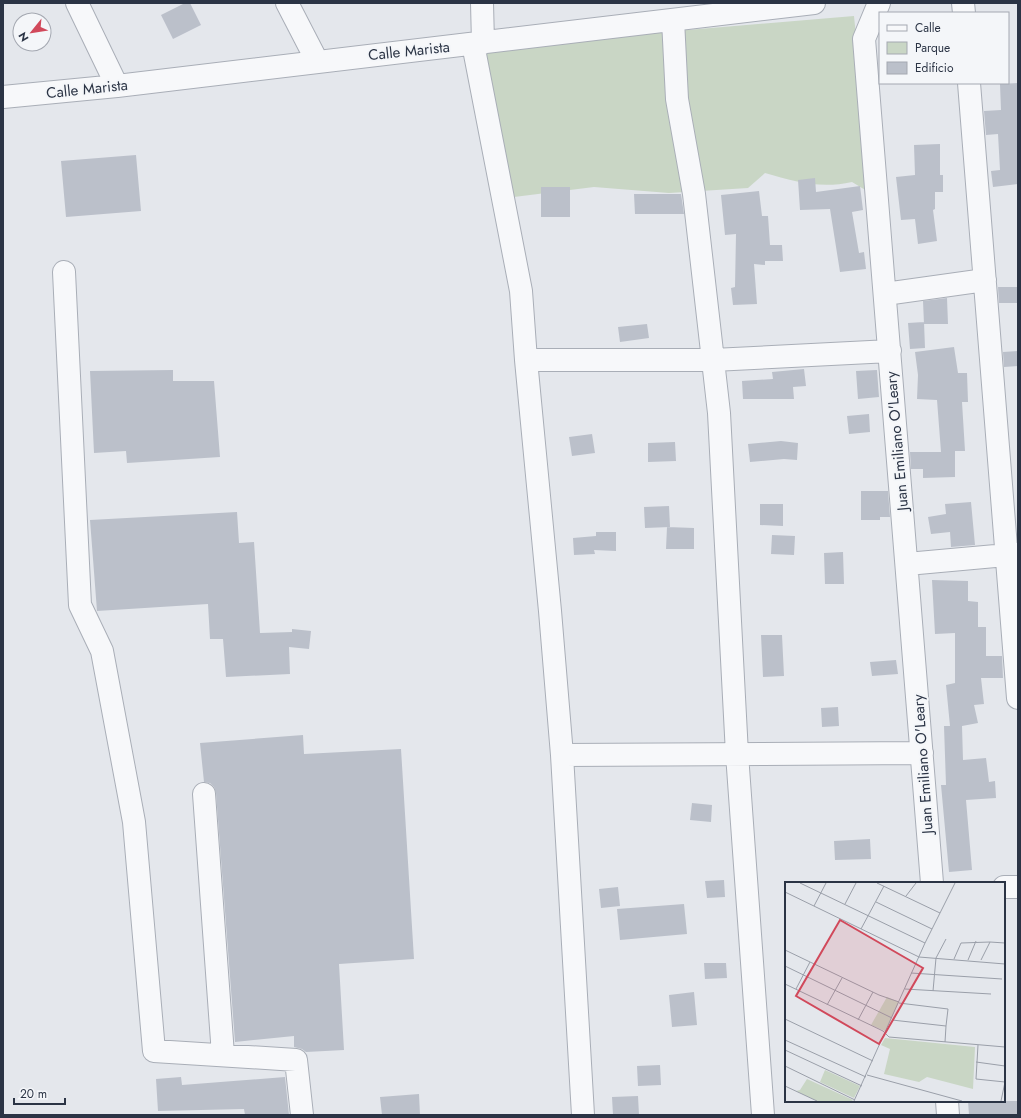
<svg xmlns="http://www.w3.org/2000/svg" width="1021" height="1118" font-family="Jost,sans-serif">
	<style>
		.green { fill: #c9d6c5 }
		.building { fill: #bbc0ca }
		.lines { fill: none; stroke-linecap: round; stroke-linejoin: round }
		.minor-casing { stroke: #a9aeb7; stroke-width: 24 }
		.minor { stroke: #f7f8fa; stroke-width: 22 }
		.labels { text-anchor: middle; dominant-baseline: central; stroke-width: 4; stroke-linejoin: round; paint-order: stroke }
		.street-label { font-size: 15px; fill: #2b3445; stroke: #f4f6f9 }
		.inset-road { fill: none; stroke: #9a9fa9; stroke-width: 1 }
		.view { fill: #d1495b; fill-opacity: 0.15; stroke: #d1495b; stroke-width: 2 }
		.inset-edge { fill: none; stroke: #2b3445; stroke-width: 2 }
	</style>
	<rect width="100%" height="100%" fill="#e4e7ec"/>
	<path class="green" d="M 854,16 L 872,194 L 852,182 C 821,189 795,182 765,173 L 748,188 L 669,193 L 594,187 L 498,199 L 476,48 Z"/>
	<path class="building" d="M 185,3 L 190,3 L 201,25 L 173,39 L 161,15 Z
		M 1018,83 L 1018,184 L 993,187 L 991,171 L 1000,170 L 998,134 L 986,135 L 984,111 L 1001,110 L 1000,84 Z
		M 940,144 L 940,175 L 943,175 L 943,192 L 935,192 L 935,209 L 933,210 L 937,241 L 918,244 L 915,219 L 901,220 L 896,177 L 915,175 L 914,145 Z
		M 136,155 L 141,211 L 66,217 L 61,161 Z
		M 815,178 L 816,192 L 860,186 L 863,210 L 852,212 L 859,253 L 864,252 L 866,269 L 840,272 L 830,209 L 800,210 L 798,180 Z
		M 541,187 L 570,187 L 570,217 L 541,217 Z
		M 759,191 L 762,216 L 768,216 L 770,245 L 782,245 L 783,261 L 765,261 L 765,265 L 754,264 L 757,304 L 733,305 L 731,288 L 735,287 L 736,234 L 725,235 L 721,195 Z
		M 634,194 L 681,194 L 684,214 L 635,214 Z
		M 998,287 L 1018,287 L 1018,303 L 999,303 Z
		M 947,298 L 948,324 L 924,324 L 923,301 Z
		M 924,322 L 925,348 L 910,349 L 908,323 Z
		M 647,324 L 649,338 L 620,342 L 618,327 Z
		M 954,347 L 958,373 L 967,373 L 968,402 L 962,402 L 965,451 L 955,451 L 955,477 L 923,478 L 923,469 L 911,469 L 910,452 L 941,452 L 937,400 L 917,399 L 918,375 L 915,352 Z
		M 1018,351 L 1018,366 L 1004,367 L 1003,352 Z
		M 804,369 L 806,386 L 793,387 L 794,399 L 743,399 L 742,381 L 773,379 L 772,372 Z
		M 173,370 L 173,381 L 214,381 L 220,457 L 127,463 L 126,451 L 94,453 L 90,371 Z
		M 877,370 L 879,397 L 858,399 L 856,371 Z
		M 869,414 L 870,432 L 849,434 L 847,416 Z
		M 592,434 L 595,453 L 572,456 L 569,437 Z
		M 781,441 L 798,443 L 797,460 L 784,459 L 750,462 L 748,444 Z
		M 675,442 L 676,461 L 648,462 L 648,443 Z
		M 861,491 L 888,491 L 890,517 L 880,517 L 880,520 L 861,520 Z
		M 971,502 L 975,545 L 951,547 L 950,532 L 931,534 L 928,517 L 946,514 L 945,504 Z
		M 760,504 L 783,504 L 783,526 L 760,525 Z
		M 669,506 L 670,527 L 645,528 L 644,507 Z
		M 237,512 L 239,543 L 254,542 L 260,633 L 292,632 L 292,629 L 311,631 L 309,649 L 289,647 L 290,674 L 226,677 L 223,639 L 210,639 L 208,604 L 97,611 L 90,520 Z
		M 667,527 L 694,528 L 694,549 L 666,549 Z
		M 596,532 L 616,532 L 616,551 L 594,550 L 595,554 L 574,555 L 573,538 L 596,536 Z
		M 772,535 L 795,536 L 794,555 L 771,554 Z
		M 843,552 L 844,584 L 825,584 L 824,553 Z
		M 932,580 L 968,581 L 968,601 L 978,602 L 978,627 L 986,627 L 986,656 L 1002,656 L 1003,678 L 981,678 L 984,704 L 974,705 L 978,723 L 962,726 L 963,760 L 986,758 L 989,782 L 995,781 L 996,798 L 966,800 L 972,870 L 949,872 L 941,785 L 946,785 L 944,726 L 950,726 L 946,685 L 955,683 L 955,633 L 935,634 Z
		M 761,635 L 782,635 L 784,676 L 763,677 Z
		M 896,660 L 898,674 L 872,676 L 870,662 Z
		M 838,707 L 839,726 L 822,727 L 821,708 Z
		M 303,735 L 304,754 L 401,749 L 414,959 L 339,964 L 344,1050 L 306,1052 L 302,1049 L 294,1047 L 294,1036 L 235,1042 L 216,793 L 214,787 L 210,783 L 204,782 L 200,743 Z
		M 692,803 L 712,805 L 711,822 L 690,820 Z
		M 870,839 L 871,859 L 835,860 L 834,841 Z
		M 724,880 L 725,897 L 707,898 L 705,881 Z
		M 618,887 L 620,906 L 601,908 L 599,889 Z
		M 684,904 L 687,934 L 620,940 L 617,909 Z
		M 704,963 L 726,963 L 727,978 L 705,979 Z
		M 694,992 L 697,1025 L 672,1027 L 669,995 Z
		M 660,1065 L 661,1085 L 638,1086 L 637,1066 Z
		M 181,1077 L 182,1085 L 285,1077 L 289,1115 L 245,1115 L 244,1109 L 158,1111 L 156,1079 Z
		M 419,1094 L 420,1115 L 382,1115 L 380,1097 Z
		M 638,1096 L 639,1115 L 613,1115 L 612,1097 Z
		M 968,1101 L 1018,1101 L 1018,1115 L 969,1115 Z"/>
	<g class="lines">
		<defs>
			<path id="minor" d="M 77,3 L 117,86
				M 287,3 L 317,61
				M 482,3 L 483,43
				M 879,3 L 864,39 L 932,883
				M 963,3 L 964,13
				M 673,20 L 677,99 L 694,194 L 719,413 L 737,754 L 763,1115
				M 473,44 L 521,291 L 526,360 L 550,611 L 562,755 L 583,1115
				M 969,83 L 1018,698
				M 3,97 L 117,86 L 814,3
				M 64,272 L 80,605 L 102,651 L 134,822 L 154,1051 L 296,1060 L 302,1115
				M 885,294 L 985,280
				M 526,360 L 713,360 L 890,351
				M 907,564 L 1018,554
				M 562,755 L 922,753
				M 204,794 L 223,1055
				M 1004,887 L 1018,887
				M 947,1101 L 948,1115"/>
		</defs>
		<use href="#minor" class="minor-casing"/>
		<use href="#minor" class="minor"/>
	</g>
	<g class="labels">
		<g class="street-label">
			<text transform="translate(409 51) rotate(-6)">Calle Marista</text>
			<text transform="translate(87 89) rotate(-6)">Calle Marista</text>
			<text transform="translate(897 441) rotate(-95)">Juan Emiliano O'Leary</text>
			<text transform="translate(923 764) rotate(-94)">Juan Emiliano O'Leary</text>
		</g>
	</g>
	<g transform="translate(785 882)">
		<rect width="220" height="220" fill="#e4e7ec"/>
		<path d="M 102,115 L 114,120 L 100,149 L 86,143 ZM 100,156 L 190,165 L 188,207 L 142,195 L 134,200 L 99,192 L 105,167 L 96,163 ZM 40,188 L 75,204 L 69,216 L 35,200 ZM 22,197 L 68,218 L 67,219 L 32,219 L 11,209 L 15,208 Z" fill="#c9d6c5"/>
		<path class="inset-road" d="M 15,1 L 140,61M 92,1 L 155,31M 0,10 L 134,75 L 220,82M 121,14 L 131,1M 91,20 L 147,47M 60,22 L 71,1M 29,24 L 41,1M 76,47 L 99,4M 0,68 L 94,113 L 114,120M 169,77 L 176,61 L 205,60M 183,78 L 191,59M 196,78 L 205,60 L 220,61M 0,84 L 107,136M 126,91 L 217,97M 0,102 L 98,149 L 104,155 L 220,165M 11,107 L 25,80M 120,107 L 206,112M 148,109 L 151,76 L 161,57M 114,121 L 163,127 L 161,144M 42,123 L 57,96M 0,137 L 88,179M 73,138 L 88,110M 107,138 L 161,144 L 160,160M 0,158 L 81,195M 193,163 L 191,197 L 220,200M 0,168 L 77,204M 191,180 L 220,184M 0,184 L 70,218M 82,193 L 177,219M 0,204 L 32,219M 69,219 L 140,61 L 170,1M 216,219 L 220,200"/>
		<path class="view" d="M 55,38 L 138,86 L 94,162 L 11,114 Z"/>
		<rect width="220" height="220" class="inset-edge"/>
	</g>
	<rect width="1021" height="1118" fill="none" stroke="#2b3445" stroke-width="8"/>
	<rect x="879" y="12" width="130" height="72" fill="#f4f6f9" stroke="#a4a8b1"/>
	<rect x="887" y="25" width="20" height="6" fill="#f7f8fa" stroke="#a4a8b1"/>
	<text x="915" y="32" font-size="12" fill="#2b3445">Calle</text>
	<rect x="887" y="42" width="20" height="12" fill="#c9d6c5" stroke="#a4a8b1"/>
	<text x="915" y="52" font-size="12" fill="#2b3445">Parque</text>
	<rect x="887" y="62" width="20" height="12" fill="#bbc0ca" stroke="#a4a8b1"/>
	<text x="915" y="72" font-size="12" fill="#2b3445">Edificio</text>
	<g transform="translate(32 32) rotate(240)"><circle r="19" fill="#f4f6f9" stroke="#a4a8b1"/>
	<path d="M0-3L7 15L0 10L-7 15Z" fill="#d1495b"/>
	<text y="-6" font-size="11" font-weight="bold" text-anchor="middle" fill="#2b3445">N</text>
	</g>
	<path d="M14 1098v6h51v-6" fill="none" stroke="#2b3445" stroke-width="2"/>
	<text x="20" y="1098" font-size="12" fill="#2b3445" stroke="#f4f6f9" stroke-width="3" paint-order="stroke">20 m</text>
</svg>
